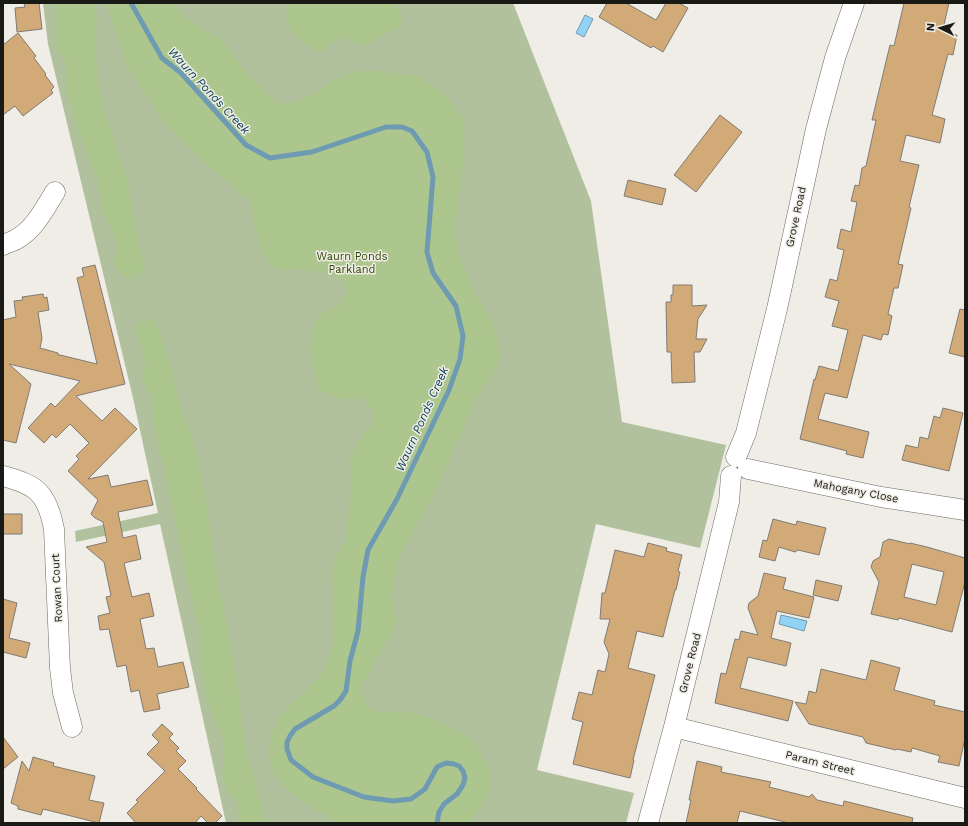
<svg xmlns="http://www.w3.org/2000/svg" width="968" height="826" font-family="'Work Sans',sans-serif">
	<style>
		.green { fill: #b1c19d }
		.forest { fill: #adc68e }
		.water { fill: #92d3f5; stroke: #6e9bb2 }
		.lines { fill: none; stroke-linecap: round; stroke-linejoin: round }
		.stream { stroke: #6e9bb2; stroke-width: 5 }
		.building { fill: #d2aa78; stroke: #807b75; fill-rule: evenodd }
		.street-casing { stroke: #6a6962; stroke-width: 21 }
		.street { stroke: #fff; stroke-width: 20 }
		.labels { text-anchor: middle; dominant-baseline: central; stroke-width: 3; stroke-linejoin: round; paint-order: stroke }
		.street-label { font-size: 11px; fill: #191916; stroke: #efede5 }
		.park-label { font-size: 11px; fill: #314606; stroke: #efede5 }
		.water-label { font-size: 12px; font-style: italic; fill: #043e54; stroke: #efede5 }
	</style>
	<rect width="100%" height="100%" fill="#efede5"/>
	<path class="green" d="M 43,3 L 513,3 L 591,201 L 622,422 L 726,445 L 700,548 L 596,524 L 537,770 L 634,793 L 626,823 L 226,823 L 160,524 L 76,542 L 75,531 L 158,513 L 133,398 L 48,44 Z"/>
	<path class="forest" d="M 55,3 L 95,3 L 97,17 L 95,47 L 100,94 L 127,179 L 135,222 L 144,267 L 141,273 L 127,279 L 114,266 L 116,241 L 110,227 L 102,213 L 97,178 L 88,160 L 66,93 L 66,62 L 54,46 C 57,31 57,18 55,3 Z
		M 108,3 L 175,3 L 175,7 L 200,28 L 221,39 L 245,71 L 278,103 L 290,103 L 298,101 L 312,94 L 345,74 L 368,70 L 419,76 L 446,95 L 464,119 L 464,156 L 455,231 L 460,258 L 478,299 L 490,318 L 498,341 L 500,357 L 495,371 L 475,400 L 438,487 L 416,526 L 398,560 L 392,595 L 397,623 L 360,689 L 366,705 L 381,712 L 409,712 L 431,719 L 456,729 L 475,744 L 489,767 L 490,792 L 476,814 L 469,823 L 341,823 L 333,821 L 291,793 L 279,781 L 272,770 L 269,755 L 271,735 L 279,716 L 301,696 L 321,675 L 333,648 L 334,605 L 332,571 L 337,554 L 346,541 L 352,483 L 350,459 L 356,446 L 364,434 L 374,422 L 371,409 L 363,399 L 337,398 L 318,389 C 312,367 302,329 323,313 C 327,309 335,307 340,305 L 347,289 L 345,283 L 333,274 L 304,270 L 284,270 L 272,267 L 261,250 L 254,224 L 251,202 L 209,167 L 166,125 L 125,63 L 108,7 Z
		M 288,3 L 394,3 L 399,11 L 402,22 L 395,30 L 387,33 L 363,46 L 345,38 L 334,41 L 323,51 L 313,50 L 300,39 L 289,26 L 286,13 Z
		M 151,318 L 157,326 L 163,341 L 170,362 L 181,411 L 195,446 L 204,486 L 218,580 L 236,671 L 245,747 L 267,823 L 240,823 L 236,798 L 225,789 L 223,768 L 223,737 L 214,719 L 205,689 L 199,660 L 201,635 L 186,576 L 177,529 L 154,425 L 154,410 L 151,396 L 144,385 L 144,375 L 145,365 L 143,350 L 136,337 L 135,327 L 140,321 Z"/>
	<path class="water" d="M 585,15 L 593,19 L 584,37 L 576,33 Z
		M 781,615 L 807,621 L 804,631 L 779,624 Z"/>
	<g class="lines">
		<path class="stream" d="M 131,3 L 162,58 L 181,73 L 246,145 L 270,158 L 312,152 L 386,127 L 402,127 L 412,131 L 427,152 L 433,177 L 427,252 L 433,273 L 456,306 L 463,336 L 460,359 L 449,390 L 429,432 L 397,499 L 368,550 L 363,577 L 358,631 L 350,661 L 346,691 L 340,700 L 334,706 L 295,729 L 290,736 L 287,742 L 287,749 L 291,760 L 313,777 L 364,797 L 393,801 L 411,799 L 425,789 L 437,767 L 446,763 L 454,764 L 459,766 L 463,771 L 465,778 L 463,785 L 457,794 L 444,804 L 439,812 L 437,823"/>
	</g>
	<path class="building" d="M 24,3 L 39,3 L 42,29 L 17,32 L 15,8 L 25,7 Z
		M 607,3 L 626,3 L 656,20 L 666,3 L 679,3 L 688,8 L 663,52 L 653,46 L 651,48 L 599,17 Z
		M 904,3 L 949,3 L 943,29 L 948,31 L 947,33 L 957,35 L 953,55 L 948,54 L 932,115 L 945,119 L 940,143 L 906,135 L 900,161 L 919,165 L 909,207 L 911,208 L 898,264 L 903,265 L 898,288 L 894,288 L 888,314 L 892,316 L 888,335 L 883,334 L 881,340 L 863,335 L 847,398 L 825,393 L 818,419 L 869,432 L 863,458 L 846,454 L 847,451 L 800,439 L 814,379 L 815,380 L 819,366 L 838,371 L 848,330 L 832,326 L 839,301 L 825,297 L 830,279 L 837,281 L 844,250 L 837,248 L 841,229 L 851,232 L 857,202 L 851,201 L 855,185 L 859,186 L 862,168 L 866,166 L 876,120 L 872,120 L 890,45 L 894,46 Z
		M 18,33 L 36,56 L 34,58 L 46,74 L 45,75 L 54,87 L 51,90 L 53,93 L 23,116 L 15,106 L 3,115 L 3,45 Z
		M 720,115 L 742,132 L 696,192 L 674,175 Z
		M 628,180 L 666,189 L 662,205 L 624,196 Z
		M 95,265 L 125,384 L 76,396 L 102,421 L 115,408 L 137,429 L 88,479 L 108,475 L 111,487 L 147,480 L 153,505 L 118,512 L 123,538 L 136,535 L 141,559 L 124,563 L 132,597 L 149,593 L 154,616 L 140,619 L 146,649 L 154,648 L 158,667 L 183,662 L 189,687 L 157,694 L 160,709 L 144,712 L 139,690 L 131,692 L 126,665 L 117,667 L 109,629 L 100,630 L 98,616 L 110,613 L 106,597 L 111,596 L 104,562 L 86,547 L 107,542 L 103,522 L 95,518 L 91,514 L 98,500 L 68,471 L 79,459 L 76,456 L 89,443 L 70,424 L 56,438 L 52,434 L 44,443 L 28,428 L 51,403 L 55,407 L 80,381 L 9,364 L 31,384 L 16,443 L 3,440 L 3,320 L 16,317 L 14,301 L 23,300 L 22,297 L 43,294 L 44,298 L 47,297 L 49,310 L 38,312 L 42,338 L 40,348 L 58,353 L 58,355 L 60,355 L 97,364 L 77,278 L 84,276 L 82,268 Z
		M 673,285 L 692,285 L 692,306 L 707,305 L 698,319 L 696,339 L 707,339 L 700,352 L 694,352 L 695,382 L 672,383 L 671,352 L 667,352 L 666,302 L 671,302 L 671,295 L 673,295 Z
		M 960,309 L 965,310 L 965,357 L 949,353 Z
		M 943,408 L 963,413 L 949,471 L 902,460 L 906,445 L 918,448 L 920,437 L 928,439 L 934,416 L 940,418 Z
		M 3,514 L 22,514 L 22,534 L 3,534 Z
		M 773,519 L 796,525 L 797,521 L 826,528 L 819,555 L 798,550 L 795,552 L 779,547 L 775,561 L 759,557 L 763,540 L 767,541 Z
		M 889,539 L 910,544 L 910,543 L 927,547 L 965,558 L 965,582 L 952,632 L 899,618 L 898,620 L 871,614 L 879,582 L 871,567 L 873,561 L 880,557 L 883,542 ZM 912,564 L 944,572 L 936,605 L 904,597 Z
		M 648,543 L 667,548 L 666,551 L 682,555 L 678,571 L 680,572 L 676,590 L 675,590 L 663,637 L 637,631 L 628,668 L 655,675 L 633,760 L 634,760 L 630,778 L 573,764 L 583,722 L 572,719 L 579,692 L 592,695 L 598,670 L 605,672 L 609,654 L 604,642 L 610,619 L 600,619 L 602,593 L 605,593 L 615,550 L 644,557 Z
		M 764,573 L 786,578 L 783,589 L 814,597 L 809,618 L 777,611 L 771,638 L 791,643 L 786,666 L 748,657 L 740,688 L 793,701 L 788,721 L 715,703 L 721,673 L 726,674 L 735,639 L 739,640 L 741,631 L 758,635 L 748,608 L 749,603 L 758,596 Z
		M 816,580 L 842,586 L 838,601 L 813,595 Z
		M 3,599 L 17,603 L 9,638 L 30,643 L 26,658 L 3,652 Z
		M 871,660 L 900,668 L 894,690 L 935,701 L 934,705 L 965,712 L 965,738 L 959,766 L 938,762 L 940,756 L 912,748 L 911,752 L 897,749 L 896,750 L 866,743 L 863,737 L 809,724 L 795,702 L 806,704 L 809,691 L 816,693 L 821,669 L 866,680 Z
		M 162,724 L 173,734 L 169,738 L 179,748 L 176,751 L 186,761 L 178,769 L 197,788 L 196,789 L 222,816 L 215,823 L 208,823 L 201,816 L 195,823 L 136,823 L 127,813 L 138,802 L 136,800 L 165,771 L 147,754 L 159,742 L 152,735 Z
		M 3,737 L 18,757 L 3,769 Z
		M 33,757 L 54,763 L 53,766 L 95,776 L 89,800 L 104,803 L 99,823 L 43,809 L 41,815 L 18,809 L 18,806 L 11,803 L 22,761 L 29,771 Z
		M 697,761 L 722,767 L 721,772 L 771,782 L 769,787 L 809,797 L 812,794 L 817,800 L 843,806 L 844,801 L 913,818 L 912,823 L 789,823 L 740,811 L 737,823 L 686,823 L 691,800 L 689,800 Z"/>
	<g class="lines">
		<defs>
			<path id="street" d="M 3,245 C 7,243 11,242 15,240 C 34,230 44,210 55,192
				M 736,457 L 746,433 L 777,309 L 816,129 L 835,58 L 854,3
				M 748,469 L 881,497 L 965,510
				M 3,476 C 37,485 47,493 54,529 L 60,668 L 63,693 L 72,727
				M 674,727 L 965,798
				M 648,823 L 674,727 L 729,502 L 731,476"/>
		</defs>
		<use href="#street" class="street-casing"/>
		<use href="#street" class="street"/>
	</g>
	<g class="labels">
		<g class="street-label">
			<text transform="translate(796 217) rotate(-78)">Grove Road</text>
			<text transform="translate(856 491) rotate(11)">Mahogany Close</text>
			<text transform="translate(57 588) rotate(-93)">Rowan Court</text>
			<text transform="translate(690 663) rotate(-76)">Grove Road</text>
			<text transform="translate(820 763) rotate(14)">Param Street</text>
		</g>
		<g class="park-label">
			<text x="352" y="256">Waurn Ponds<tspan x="352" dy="13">Parkland</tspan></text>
		</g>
		<g class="water-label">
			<text transform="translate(209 91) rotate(47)">Waurn Ponds Creek</text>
			<text transform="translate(422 419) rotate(-66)">Waurn Ponds Creek</text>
		</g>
	</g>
	<rect width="968" height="826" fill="none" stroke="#191916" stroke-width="8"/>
	<g transform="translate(940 28) rotate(275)" stroke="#efede5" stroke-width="3" paint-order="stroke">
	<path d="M0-3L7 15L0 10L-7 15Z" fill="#191916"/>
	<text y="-6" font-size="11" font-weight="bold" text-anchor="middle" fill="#191916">N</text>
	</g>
</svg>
